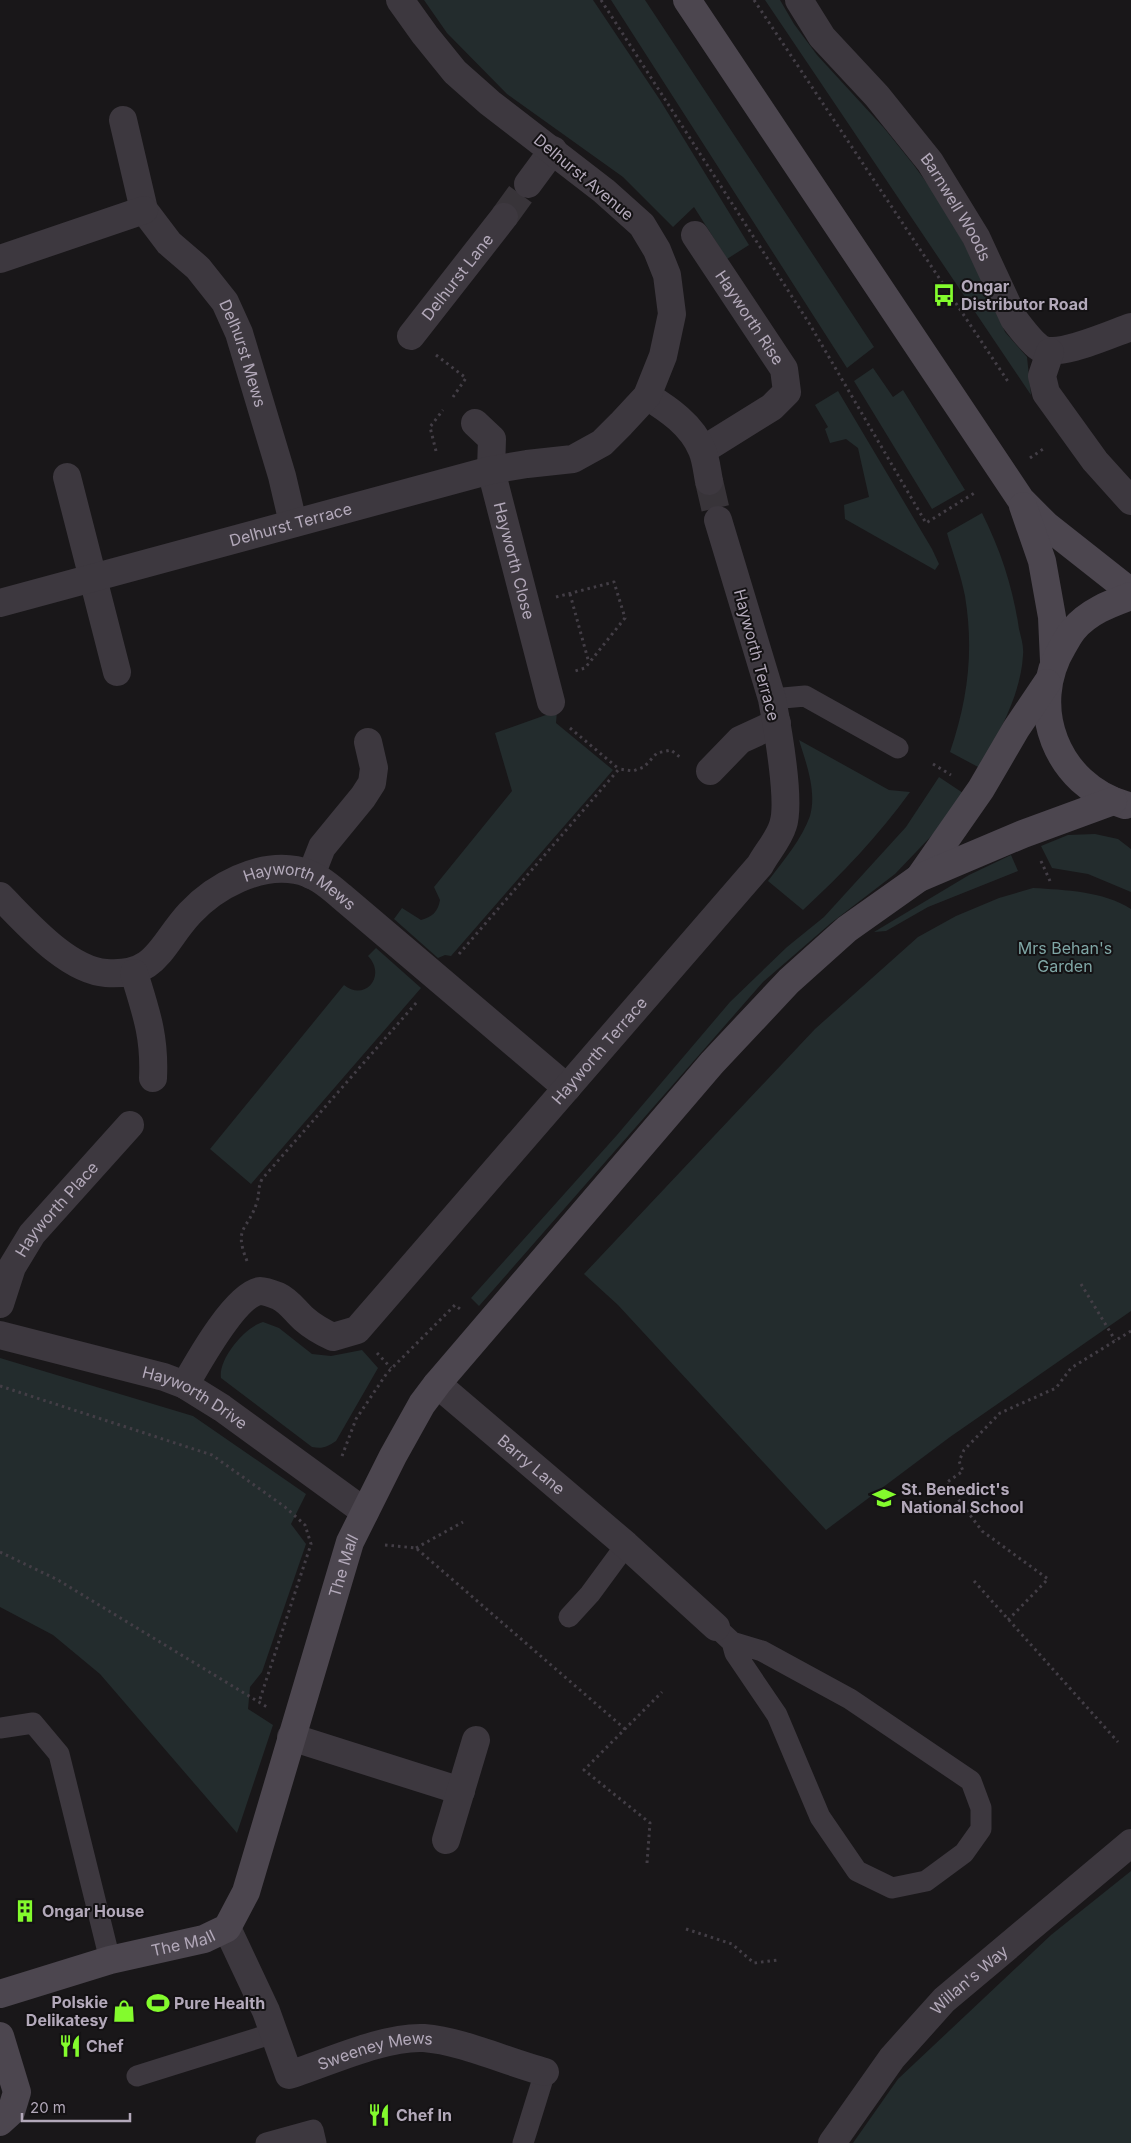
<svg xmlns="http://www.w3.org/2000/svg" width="1131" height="2143" font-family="Inter,sans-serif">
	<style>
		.green { fill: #232c2d }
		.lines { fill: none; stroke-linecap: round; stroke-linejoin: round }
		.street-tunnel { stroke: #383439; stroke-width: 28; stroke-dasharray: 28 14; stroke-linecap: butt }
		.path { stroke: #433e46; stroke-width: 3; stroke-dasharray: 2.5 4; stroke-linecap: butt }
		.lane { stroke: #3d383f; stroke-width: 21 }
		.street { stroke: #3d383f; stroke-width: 28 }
		.secondary { stroke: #4c464f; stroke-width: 28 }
		.labels { text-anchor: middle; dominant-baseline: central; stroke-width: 4; stroke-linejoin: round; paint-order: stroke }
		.street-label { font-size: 16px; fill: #b3a9ba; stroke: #141214 }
		.poi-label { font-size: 16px; font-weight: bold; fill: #b3a9ba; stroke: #141214; text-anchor: start }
		.park-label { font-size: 16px; fill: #7fa6a5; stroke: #141214 }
	</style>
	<rect width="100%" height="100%" fill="#191719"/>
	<path class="green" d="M 424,0 L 593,0 L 660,100 L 749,245 L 727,259 L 694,207 L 673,227 L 623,177 L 507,94 L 447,33 Z
		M 611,0 L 645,0 L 874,347 L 847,368 Z
		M 765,0 L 780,0 L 794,24 L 817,55 L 884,128 L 913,164 L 945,208 L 979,272 L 1005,332 L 1027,357 L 1031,395 Z
		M 873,368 L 893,397 L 903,390 L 965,490 L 932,509 L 854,381 Z
		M 838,391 L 932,549 L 939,564 L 935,570 L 845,519 L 844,505 L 869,497 L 858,448 L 846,439 L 830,443 L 825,429 L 828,427 L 815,405 Z
		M 982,513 C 1001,551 1013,588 1019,629 C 1021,637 1024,647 1023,655 C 1021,695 998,734 980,768 L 950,752 C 968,699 974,651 965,596 C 961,575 953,554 947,533 Z
		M 557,711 L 556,723 L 613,770 L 451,956 L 445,955 L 438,958 L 394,919 L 402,908 L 421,920 C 432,917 438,912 440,900 L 434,887 L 512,791 L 495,733 Z
		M 799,740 L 889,790 L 910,792 C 879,835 842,874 803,910 L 768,881 C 783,861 802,839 810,816 C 817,791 806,763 799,740 Z
		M 939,777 L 963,793 L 937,830 L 895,874 L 831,923 L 763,982 L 479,1306 L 471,1298 L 617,1135 L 730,1002 L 787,947 L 824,917 L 906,827 Z
		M 1095,834 L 1118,839 L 1131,849 L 1131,892 L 1088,874 L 1052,868 L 1041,846 L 1068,835 Z
		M 1011,855 L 1018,871 L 928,907 L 886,931 L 874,932 L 969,875 Z
		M 1033,888 C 1065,890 1103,891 1131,909 L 1131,1311 L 950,1437 L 826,1530 L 618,1305 L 584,1274 L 815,1029 L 918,937 L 956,916 L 999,898 Z
		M 376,948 L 421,988 L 251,1184 L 210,1149 L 344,985 C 365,1002 387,976 368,956 Z
		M 263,1322 L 279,1328 L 312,1354 L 331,1356 L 362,1350 L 378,1368 L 336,1441 C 327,1447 323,1449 312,1447 L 221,1378 C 218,1359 245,1327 263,1322 Z
		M 0,1358 L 193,1416 L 306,1494 L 291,1524 L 306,1544 L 262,1672 L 250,1687 L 248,1709 L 273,1725 L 237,1833 L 100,1674 L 53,1635 L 0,1607 Z
		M 1131,1871 L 1131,2143 L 853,2143 L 898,2079 L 1051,1935 Z"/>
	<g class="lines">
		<path class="street-tunnel" d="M 504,217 L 528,184
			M 709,481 L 718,520"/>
		<path class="path" d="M 601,0 L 809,323 L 926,523 L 976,492
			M 754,0 L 1009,383
			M 436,355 L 466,378 L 453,397
			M 436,451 L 430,427 L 443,410
			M 1030,458 L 1046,447
			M 570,594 L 589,663
			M 556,597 L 614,582 L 625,618 L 585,668 L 575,671
			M 570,728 L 619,769
			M 933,764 L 951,775
			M 1041,861 L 1050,881
			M 459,954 L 619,769 L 633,771 L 644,767 L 657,753 L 671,750 L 681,758
			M 247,1261 C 233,1226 248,1231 257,1202 C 260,1193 257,1190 262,1179 L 417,1002
			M 1081,1284 L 1115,1340
			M 377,1353 L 391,1368
			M 0,1386 L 212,1455 L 285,1507 L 305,1525 L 311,1544 L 259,1702
			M 342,1456 L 356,1419 L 387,1373 L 455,1305 L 460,1309
			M 385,1545 L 416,1548 L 625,1729
			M 416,1548 L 463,1522
			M 0,1552 L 58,1580 L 267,1707
			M 974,1581 L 1118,1742
			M 1008,1620 L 1048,1579 L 982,1531 L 946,1483 L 963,1471 L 959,1461 L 964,1450 L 1000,1413 L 1056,1388 L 1071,1368 L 1131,1331
			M 647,1863 L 650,1823 L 584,1770 L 662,1692
			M 686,1929 L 732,1944 L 754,1963 L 778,1960"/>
		<path class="lane" d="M 772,699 L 805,696 L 898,748
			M 569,1617 L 590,1594 L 626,1545
			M 716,1627 L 732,1642 L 762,1651 L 850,1699 L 971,1781 L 981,1808 L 981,1829 L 964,1853 L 926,1881 L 892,1888 L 857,1871 L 820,1817 L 777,1715 L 735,1653 L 732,1642
			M 0,1728 L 33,1723 L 59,1754 L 110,1960
			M 137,2076 L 274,2033
			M 266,2143 L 313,2130 L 316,2143
			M 523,2143 L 545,2072"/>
		<g class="street">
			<path id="s1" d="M 799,0 L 822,37 L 877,96 L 930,162 L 976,237 L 1014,319 C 1020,327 1032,343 1040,348 C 1057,359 1113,333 1131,327"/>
			<path id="s2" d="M 123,120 L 144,210 L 169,243 L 198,268 L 225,302 L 239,333 L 282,476 L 293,523"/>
			<path d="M 528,184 L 553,150"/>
			<path id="s3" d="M 695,235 L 784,369 L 787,392 L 772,407 L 703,450"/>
			<path d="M 0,259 L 144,210"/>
			<path id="s4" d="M 411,336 L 504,217"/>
			<path d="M 1050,352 L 1042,376 L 1046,393 L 1095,461 L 1131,501"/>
			<path d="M 647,396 C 668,409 692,425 702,450 C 706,459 707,471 709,481"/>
			<path id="s5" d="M 475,423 L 492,439 L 491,470 L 551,702"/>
			<path d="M 67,477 L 117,672"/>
			<path id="s6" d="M 0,603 L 491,470 L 527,464 L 573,459 L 602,443 L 621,424 L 647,396 L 663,356 L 672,314 L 667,275 L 657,250 L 642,225 L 604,191 L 490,103 L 455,72 L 425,35 L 400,0"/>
			<path d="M 710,771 L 740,740 L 777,723"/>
			<path d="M 311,875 L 322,847 L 363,797 L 372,783 L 374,768 L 368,742"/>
			<path id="s7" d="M 0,896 C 27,923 67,970 106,973 C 157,977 161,944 190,913 C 215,886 259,863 296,870 C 314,873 328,885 341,896 L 567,1088"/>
			<path d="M 134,973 C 146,1012 155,1036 153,1078"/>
			<path id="s8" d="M 0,1304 L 12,1267 L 32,1234 L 130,1125"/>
			<path id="s9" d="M 0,1335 L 164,1377 L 185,1385 L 222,1408 L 365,1512"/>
			<path id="s10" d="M 437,1384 L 626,1545 L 716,1627"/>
			<path id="s11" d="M 185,1385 C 197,1364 235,1295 260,1291 C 265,1291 273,1294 278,1296 C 289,1301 295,1311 304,1319 C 312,1326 322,1332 333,1337 L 357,1330 L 760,865 C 767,852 779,839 783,825 C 791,802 777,725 772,699 L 718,520"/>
			<path d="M 291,1737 L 461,1791"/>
			<path d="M 446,1840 L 476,1740"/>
			<path id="s12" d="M 227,1928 L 266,2011 L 289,2075 C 327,2063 384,2036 424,2038 C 462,2041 507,2062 545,2072"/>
			<path id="s13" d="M 832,2143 L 892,2058 L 944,2000 L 1131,1843"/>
		</g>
		<g class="secondary">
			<path d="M 687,0 L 1021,500 L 1046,525 L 1131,592"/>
			<path d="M 1023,506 L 1042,561 L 1052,617 L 1054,661"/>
			<path d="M 1125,805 C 1057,785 1026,707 1063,646 C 1066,641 1069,635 1073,630 C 1088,612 1109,604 1131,596"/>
			<path d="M 919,878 L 981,789 L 1016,729 L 1047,683"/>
			<path id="s14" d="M 0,1994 L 110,1960 L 204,1939 L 227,1928 L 246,1892 L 350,1542 L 393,1456 L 422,1404 L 437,1384 L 712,1063 L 789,981 L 847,929 L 919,878 L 1023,834 L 1113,801"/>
			<path d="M 0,2036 L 17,2092 L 11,2112 L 0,2122"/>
		</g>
	</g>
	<defs>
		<symbol id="bus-bare" viewBox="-9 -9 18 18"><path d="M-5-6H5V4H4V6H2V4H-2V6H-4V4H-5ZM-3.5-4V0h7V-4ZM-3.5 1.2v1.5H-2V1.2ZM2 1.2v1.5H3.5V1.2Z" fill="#83fb2d" stroke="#141214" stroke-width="2.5" paint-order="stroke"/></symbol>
		<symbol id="school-bare" viewBox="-9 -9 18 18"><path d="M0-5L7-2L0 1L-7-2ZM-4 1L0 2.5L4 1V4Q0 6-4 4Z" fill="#83fb2d" stroke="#141214" stroke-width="2.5" paint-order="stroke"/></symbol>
		<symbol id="building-bare" viewBox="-9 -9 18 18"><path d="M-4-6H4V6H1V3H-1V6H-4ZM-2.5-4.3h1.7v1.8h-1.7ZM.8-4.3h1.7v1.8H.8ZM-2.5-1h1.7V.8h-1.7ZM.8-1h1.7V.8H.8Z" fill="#83fb2d" stroke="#141214" stroke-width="2.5" paint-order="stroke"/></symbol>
		<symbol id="stadium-bare" viewBox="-9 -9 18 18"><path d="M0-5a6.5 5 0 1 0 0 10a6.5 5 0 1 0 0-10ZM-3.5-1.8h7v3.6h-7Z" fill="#83fb2d" stroke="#141214" stroke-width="2.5" paint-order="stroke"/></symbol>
		<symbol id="shop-bare" viewBox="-9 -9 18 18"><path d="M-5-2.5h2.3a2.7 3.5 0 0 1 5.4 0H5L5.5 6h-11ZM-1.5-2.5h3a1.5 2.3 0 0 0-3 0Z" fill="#83fb2d" stroke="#141214" stroke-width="2.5" paint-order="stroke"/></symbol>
		<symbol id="restaurant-bare" viewBox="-9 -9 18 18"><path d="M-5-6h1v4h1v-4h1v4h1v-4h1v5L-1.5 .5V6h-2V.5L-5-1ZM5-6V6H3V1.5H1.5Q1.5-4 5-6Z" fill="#83fb2d" stroke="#141214" stroke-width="2.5" paint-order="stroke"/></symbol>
	</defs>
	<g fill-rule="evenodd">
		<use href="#bus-bare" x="928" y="279" width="32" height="32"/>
		<use href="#school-bare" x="868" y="1482" width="32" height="32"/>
		<use href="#building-bare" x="9" y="1895" width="32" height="32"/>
		<use href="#stadium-bare" x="142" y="1987" width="32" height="32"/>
		<use href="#shop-bare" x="108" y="1995" width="32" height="32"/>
		<use href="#restaurant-bare" x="54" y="2030" width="32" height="32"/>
		<use href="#restaurant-bare" x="363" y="2099" width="32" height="32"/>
	</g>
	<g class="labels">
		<g class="street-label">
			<text transform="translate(584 177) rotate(40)">Delhurst Avenue</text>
			<text stroke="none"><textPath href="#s1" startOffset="261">Barnwell Woods</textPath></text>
			<text stroke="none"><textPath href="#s4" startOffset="75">Delhurst Lane</textPath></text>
			<text stroke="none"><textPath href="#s3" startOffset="99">Hayworth Rise</textPath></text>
			<text stroke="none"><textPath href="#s2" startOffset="270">Delhurst Mews</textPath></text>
			<text stroke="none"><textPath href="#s6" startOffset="301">Delhurst Terrace</textPath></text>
			<text stroke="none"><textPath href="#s5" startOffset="148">Hayworth Close</textPath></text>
			<text transform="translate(757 655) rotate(75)">Hayworth Terrace</text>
			<text stroke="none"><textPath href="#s7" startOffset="370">Hayworth Mews</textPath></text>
			<text stroke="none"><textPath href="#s11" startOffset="605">Hayworth Terrace</textPath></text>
			<text stroke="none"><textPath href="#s8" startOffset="112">Hayworth Place</textPath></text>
			<text stroke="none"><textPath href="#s9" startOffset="206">Hayworth Drive</textPath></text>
			<text stroke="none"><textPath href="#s10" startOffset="124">Barry Lane</textPath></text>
			<text stroke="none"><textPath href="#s14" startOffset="618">The Mall</textPath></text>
			<text stroke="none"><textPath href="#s14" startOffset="190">The Mall</textPath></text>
			<text stroke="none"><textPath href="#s13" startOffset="214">Willan's Way</textPath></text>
			<text stroke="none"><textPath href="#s12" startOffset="250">Sweeney Mews</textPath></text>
		</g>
		<g class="poi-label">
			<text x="961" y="286">Ongar<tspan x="961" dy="18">Distributor Road</tspan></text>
			<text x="901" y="1489">St. Benedict's<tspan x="901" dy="18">National School</tspan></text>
			<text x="42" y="1911">Ongar House</text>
			<text x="108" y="2002" text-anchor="end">Polskie<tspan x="108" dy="18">Delikatesy</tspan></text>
			<text x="174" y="2003">Pure Health</text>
			<text x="86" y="2046">Chef</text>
			<text x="396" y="2115">Chef In</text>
		</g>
		<g class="park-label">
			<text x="1065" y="948">Mrs Behan's<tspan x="1065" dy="18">Garden</tspan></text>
		</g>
	</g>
	<path d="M22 2113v8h108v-8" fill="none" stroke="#b3a9ba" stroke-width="2.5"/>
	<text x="30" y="2113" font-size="15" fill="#b3a9ba" stroke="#141214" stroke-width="4" paint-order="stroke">20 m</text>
</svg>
